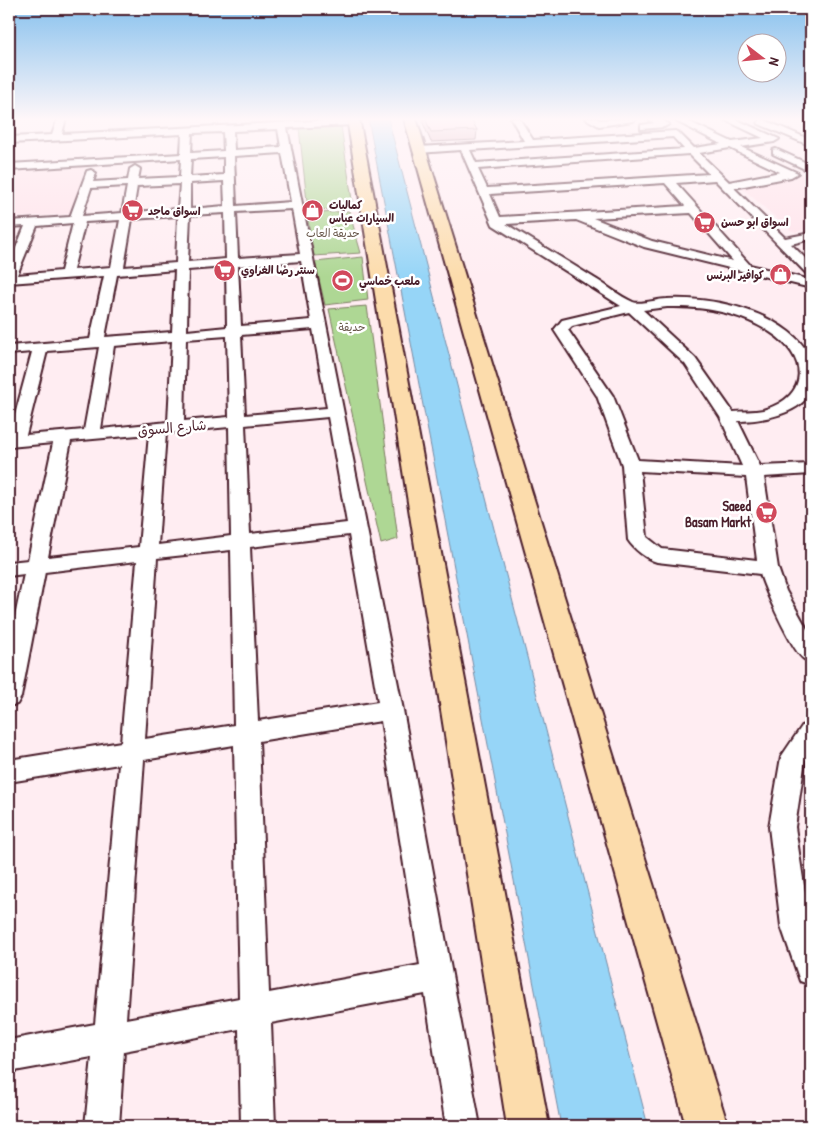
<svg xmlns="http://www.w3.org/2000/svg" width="820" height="1135" font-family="'Patrick Hand','Playpen Sans Arabic',sans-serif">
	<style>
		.built { fill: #ffe1e9 }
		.green { fill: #aed794; stroke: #7c7b60 }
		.water { fill: #96d5f7; stroke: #788ca5 }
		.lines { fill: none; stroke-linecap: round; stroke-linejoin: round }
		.minor-casing { stroke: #4a1f2b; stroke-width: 4 }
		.major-casing { stroke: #4a1f2b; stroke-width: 4 }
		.minor { fill: #fff; fill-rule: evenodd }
		.major { fill: #fcdcac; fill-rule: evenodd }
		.wall { fill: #dba9b7; stroke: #4a1f2b }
		.building { fill: #ffc4d5; stroke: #4a1f2b }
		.labels { text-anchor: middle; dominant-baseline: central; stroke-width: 5; stroke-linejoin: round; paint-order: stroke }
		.far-poi-label { font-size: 11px; font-weight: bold; fill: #4a1f2b; stroke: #fff; text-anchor: start }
		.far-park-label { font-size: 11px; fill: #68564a; stroke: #fff }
		.street-label { font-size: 14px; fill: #4a1f2b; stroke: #fff }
		.poi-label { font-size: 14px; font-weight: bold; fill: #4a1f2b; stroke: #fff; text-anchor: end }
	</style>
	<rect width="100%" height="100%" fill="#ffedf2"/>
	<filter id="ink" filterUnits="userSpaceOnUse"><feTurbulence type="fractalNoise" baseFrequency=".02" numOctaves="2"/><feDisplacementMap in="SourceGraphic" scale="10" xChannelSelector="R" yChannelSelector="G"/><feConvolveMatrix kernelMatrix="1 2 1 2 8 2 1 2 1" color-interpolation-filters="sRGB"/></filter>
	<g filter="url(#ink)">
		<path class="built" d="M 86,164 L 71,214 L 9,218 L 9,197 L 21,168 Z
			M 811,173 L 811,228 L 796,232 L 790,230 L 742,188 Z"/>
		<path class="green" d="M 341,126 L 353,207 L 308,211 L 299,128 Z
			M 349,211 L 361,253 L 314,256 L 307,214 Z
			M 363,257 L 368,300 L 325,305 L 315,262 Z
			M 367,306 L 398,539 L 381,544 L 329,309 Z"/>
		<path class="water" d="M 368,118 L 388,118 L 648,1126 L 561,1126 Z"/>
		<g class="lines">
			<defs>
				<path id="minor" d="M 58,118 L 66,118 L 62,134 L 353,119 L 357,122 L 353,125 L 287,128 L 403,710 L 480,1126 L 446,1126 L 425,994 L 271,1023 L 275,1126 L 241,1126 L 239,1029 L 124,1051 L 119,1126 L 85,1126 L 92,1057 L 9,1072 L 9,1040 L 95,1024 L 119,764 L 9,782 L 9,760 L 121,742 L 137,561 L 45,572 L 21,697 L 17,704 L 9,706 L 9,645 L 24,574 L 9,576 L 9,562 L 28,560 L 53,443 L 9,447 L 9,437 L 32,352 L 9,354 L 9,346 L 90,339 L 104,276 L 9,283 L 9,265 L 25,226 L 9,227 L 9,221 L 70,217 L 87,171 L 91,170 L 96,173 L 93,182 L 128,180 L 130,169 L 135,166 L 140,169 L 138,179 L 180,177 L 181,159 L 9,170 L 9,164 L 181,154 L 182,134 L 9,143 L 9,137 L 52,135 ZM 278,129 L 281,147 L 234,150 L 233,131 ZM 223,132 L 224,151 L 191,153 L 192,133 ZM 282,153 L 291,202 L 236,206 L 234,156 ZM 224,157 L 224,175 L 190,177 L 191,159 ZM 224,181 L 225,206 L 190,209 L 190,183 ZM 180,184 L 178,209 L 133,212 L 137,186 ZM 127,186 L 122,213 L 82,216 L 91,188 ZM 292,209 L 300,254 L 238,258 L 236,212 ZM 225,213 L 226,259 L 188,262 L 190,215 ZM 178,216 L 176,263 L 124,267 L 132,219 ZM 120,220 L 111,267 L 73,270 L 85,222 ZM 73,223 L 61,271 L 17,275 L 37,226 ZM 301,261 L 311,320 L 241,326 L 238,266 ZM 226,267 L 227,327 L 187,331 L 188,270 ZM 175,270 L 172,332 L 105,337 L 117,275 ZM 313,329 L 327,408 L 245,415 L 241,335 ZM 227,336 L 229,417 L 184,421 L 186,339 ZM 172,341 L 168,422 L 101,429 L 114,346 ZM 99,347 L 84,430 L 26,435 L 47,351 ZM 328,417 L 347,523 L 250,534 L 245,425 ZM 229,427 L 231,536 L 158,545 L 166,433 ZM 149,434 L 139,547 L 48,557 L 71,441 ZM 349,535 L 378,702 L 258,721 L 250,547 ZM 231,550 L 234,725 L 145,739 L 157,558 ZM 381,721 L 420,965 L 269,993 L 259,741 ZM 234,745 L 239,998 L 126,1019 L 144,760 Z
					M 511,118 L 519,118 L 533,140 L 675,131 L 678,132 L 694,148 L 721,144 L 670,118 L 681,118 L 732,142 L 763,138 L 721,118 L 733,118 L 779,139 L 774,142 L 741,147 L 798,173 L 791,177 L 734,188 L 785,238 L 811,233 L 811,239 L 791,244 L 811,264 L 811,275 L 807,274 L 715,180 L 676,183 L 750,265 L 811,280 L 811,288 L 644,247 L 576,220 L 506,224 C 536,242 565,260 594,278 C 606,285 619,296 633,302 C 641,305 657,299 667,299 C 707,297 757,307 789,332 C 805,345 811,354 811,374 C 811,378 812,385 811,389 C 804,414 760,421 738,421 L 760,466 L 811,464 L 811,474 L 764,477 L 778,568 L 786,591 L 811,636 L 811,662 C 811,661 804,660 804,659 C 792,651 765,590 760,574 L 657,562 C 646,559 634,549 628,540 L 622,465 L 597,396 L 554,330 L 562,320 L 621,306 L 493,225 L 461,150 L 418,153 L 413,150 L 418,147 L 524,141 ZM 673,137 L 684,149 L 476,163 L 470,150 ZM 730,148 L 780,172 L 729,182 L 699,153 ZM 689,154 L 709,174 L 487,188 L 478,169 ZM 665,183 L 685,206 L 500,217 L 490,194 ZM 691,213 L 733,261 L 652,241 L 593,218 ZM 667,307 C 703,306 739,312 770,332 C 808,356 811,396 763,410 C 754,412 742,411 733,412 L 695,358 L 643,310 ZM 629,312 L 685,364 L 720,417 L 742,466 L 638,460 L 613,396 L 568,330 L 572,326 ZM 640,471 L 746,477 L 757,560 L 662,549 L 647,537 Z
					M 585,118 L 596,118 L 600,120 L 637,118 L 633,121 L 599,126 Z
					M 647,118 L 658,118 L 669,124 L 664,127 L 641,129 L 641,125 L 654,123 Z
					M 762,119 L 811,140 L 811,146 L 759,124 L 758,122 Z
					M 776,149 L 811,165 L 811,172 L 773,154 L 773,150 Z
					M 811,723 L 811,752 L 805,760 L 795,827 L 811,931 L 811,985 L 800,981 L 781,926 L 769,827 L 781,757 L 802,726 Z"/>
				<path id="major" d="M 347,118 L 359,118 L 549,1126 L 507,1126 Z
					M 404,118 L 416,118 L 728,1126 L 686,1126 Z"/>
			</defs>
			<use href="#minor" class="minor-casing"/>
			<use href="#major" class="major-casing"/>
			<use href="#minor" class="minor"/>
			<use href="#major" class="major"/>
		</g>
		<path class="wall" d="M 423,118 L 470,118 L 477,130 L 476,140 L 431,142 L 423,123 Z"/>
		<path class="building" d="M 425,118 L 470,118 L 477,130 L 431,132 Z"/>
	</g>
	<linearGradient id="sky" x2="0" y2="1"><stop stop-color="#87c1ee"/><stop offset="0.43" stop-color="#fff7f9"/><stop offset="1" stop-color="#fff7f9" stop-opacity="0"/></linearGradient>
	<rect width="820" height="277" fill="url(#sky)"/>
	<defs>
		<symbol id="supermarket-disc" viewBox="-11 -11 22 22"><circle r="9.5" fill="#d1495b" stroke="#fff"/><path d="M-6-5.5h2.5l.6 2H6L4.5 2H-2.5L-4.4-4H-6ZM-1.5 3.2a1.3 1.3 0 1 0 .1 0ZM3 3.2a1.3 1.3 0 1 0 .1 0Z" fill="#fff"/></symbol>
		<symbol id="shop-disc" viewBox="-11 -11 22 22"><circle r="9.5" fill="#d1495b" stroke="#fff"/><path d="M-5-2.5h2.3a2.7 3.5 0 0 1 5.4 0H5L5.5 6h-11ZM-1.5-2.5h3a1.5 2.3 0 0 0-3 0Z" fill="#fff"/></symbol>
		<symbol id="stadium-disc" viewBox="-11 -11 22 22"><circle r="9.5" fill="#d1495b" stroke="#fff"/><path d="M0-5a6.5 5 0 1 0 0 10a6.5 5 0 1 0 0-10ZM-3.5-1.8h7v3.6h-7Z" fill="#fff"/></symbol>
	</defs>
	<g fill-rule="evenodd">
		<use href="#supermarket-disc" x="120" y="198" width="25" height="25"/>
		<use href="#shop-disc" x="300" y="198" width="25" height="25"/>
		<use href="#supermarket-disc" x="692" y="210" width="25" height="25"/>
		<use href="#supermarket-disc" x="212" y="258" width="25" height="25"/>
		<use href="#shop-disc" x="768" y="262" width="25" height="25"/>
		<use href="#stadium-disc" x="330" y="268" width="25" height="25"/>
		<use href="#supermarket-disc" x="754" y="500" width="25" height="25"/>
	</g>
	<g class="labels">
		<g class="far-poi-label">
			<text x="329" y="205">كماليات<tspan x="329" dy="13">السيارات عباس</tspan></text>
			<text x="148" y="211">اسواق ماجد</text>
			<text x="721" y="222">اسواق ابو حسن</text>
			<text x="241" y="270">سنتر رضا الغراوي</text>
			<text x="764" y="275" text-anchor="end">كوافير البرنس</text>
			<text x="359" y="281">ملعب خماسي</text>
		</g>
		<g class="far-park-label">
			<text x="333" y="233">حديقة العاب</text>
			<text x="352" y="327">حديقة</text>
		</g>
		<g class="street-label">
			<text transform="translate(172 427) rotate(-5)">شارع السوق</text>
		</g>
		<g class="poi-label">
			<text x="751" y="505">Saeed<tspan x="751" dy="16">Basam Markt</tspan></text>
		</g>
	</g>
	<rect width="820" height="1135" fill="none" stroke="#fff" stroke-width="30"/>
	<rect x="15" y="15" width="790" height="1105" fill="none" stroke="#4a1f2b" stroke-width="2" filter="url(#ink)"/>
	<g transform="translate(762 58) rotate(106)"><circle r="24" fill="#ffffff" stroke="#b7a5aa"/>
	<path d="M0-4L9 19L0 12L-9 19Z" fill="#d1495b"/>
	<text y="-8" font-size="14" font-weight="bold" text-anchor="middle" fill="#4a1f2b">N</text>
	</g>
</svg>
